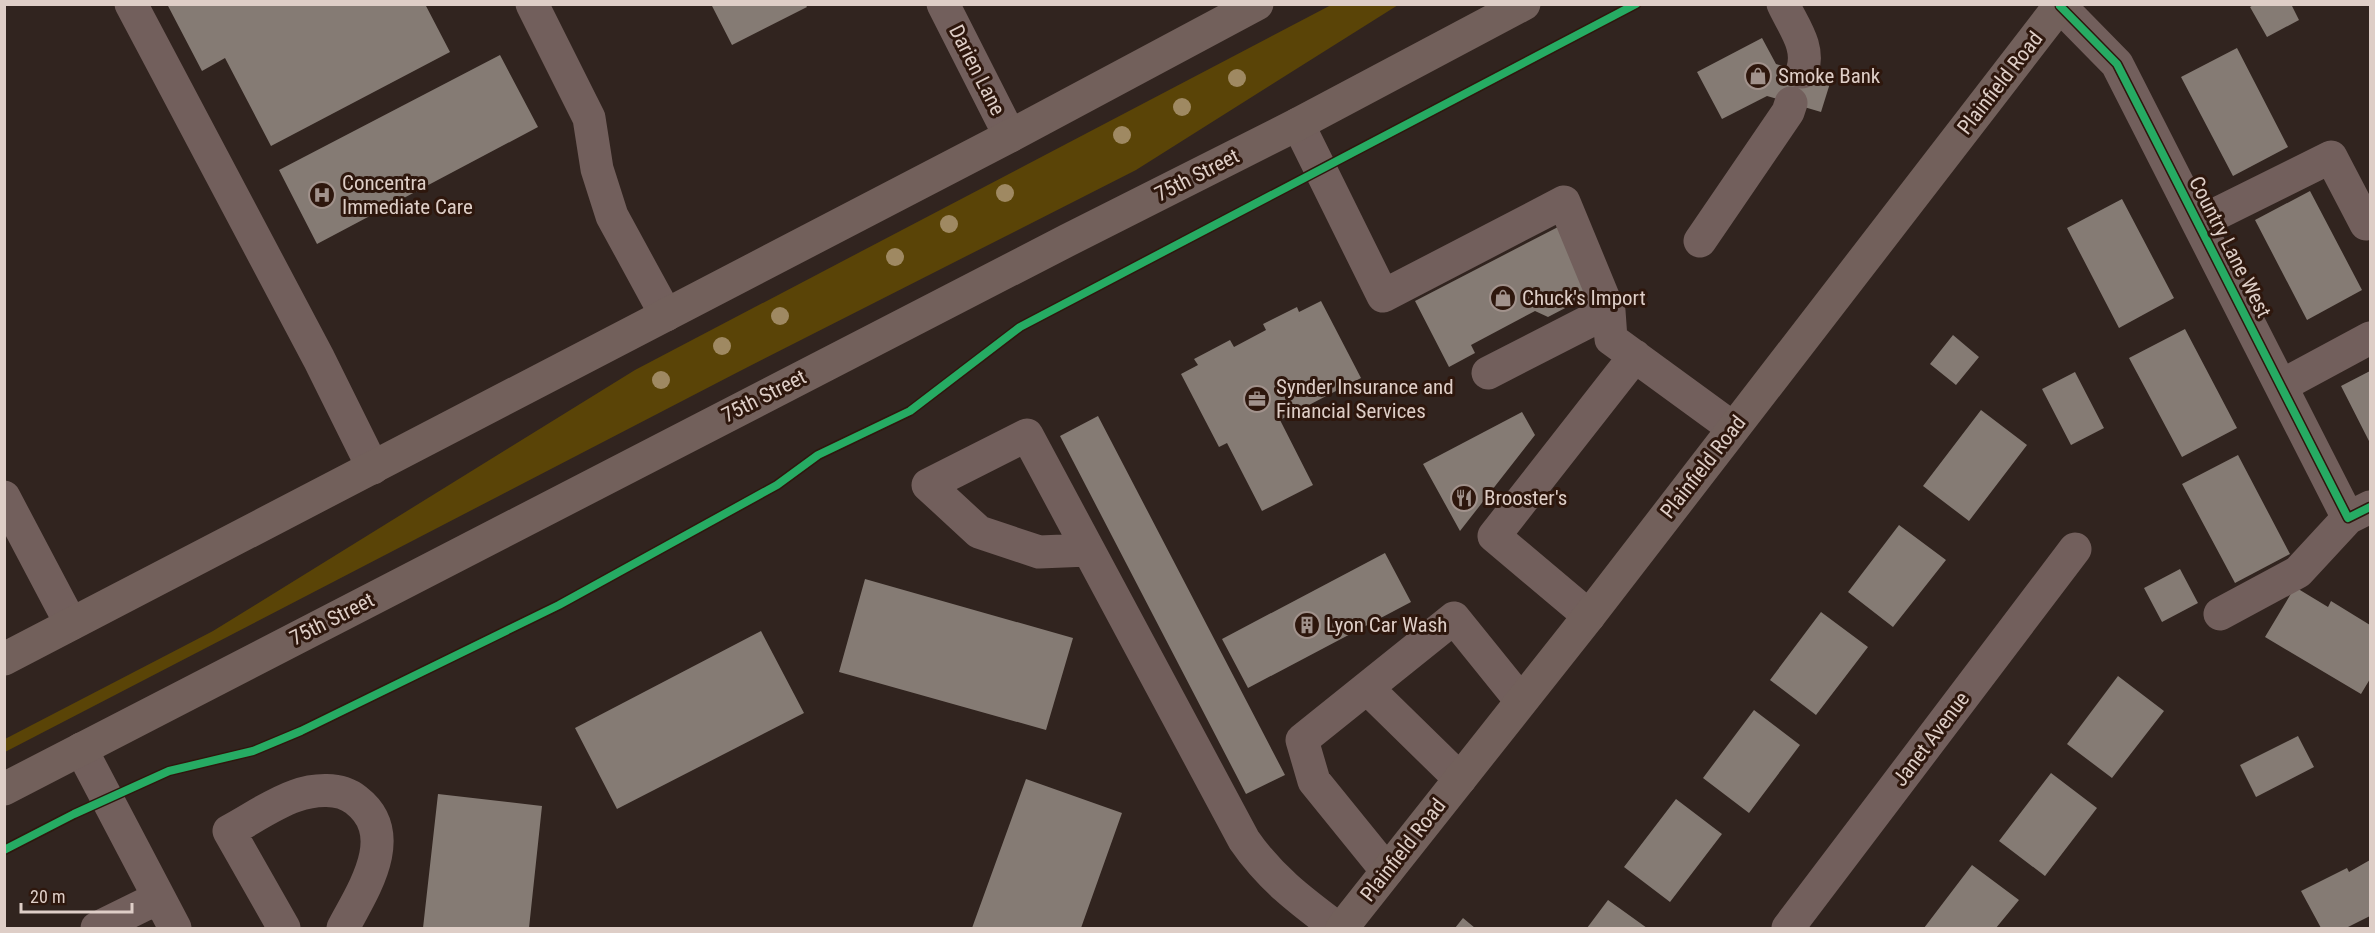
<svg xmlns="http://www.w3.org/2000/svg" width="2375" height="933" font-family="'Roboto Condensed',sans-serif">
	<style>
		.green { fill: #5a4407 }
		.building { fill: #857b74 }
		.lines { fill: none; stroke-linecap: round; stroke-linejoin: round }
		.minor { stroke: #725f5c; stroke-width: 33 }
		.major { stroke: #72605b; stroke-width: 33 }
		.cycleway-casing { stroke: #2e170d; stroke-width: 11 }
		.cycleway { stroke: #26ab63; stroke-width: 8 }
		.tree { fill: #9f8962 }
		.labels { text-anchor: middle; dominant-baseline: central; stroke-width: 6; stroke-linejoin: round; paint-order: stroke }
		.street-label { font-size: 21px; fill: #decec7; stroke: #2e170d }
		.poi-label { font-size: 21px; fill: #decec7; stroke: #2e170d; text-anchor: start }
	</style>
	<rect width="100%" height="100%" fill="#31241f"/>
	<path class="green" d="M 1333,4 L 1398,5 L 1136,170 L 740,371 L 5,752 L 5,739 L 213,631 L 635,370 Z"/>
	<path class="building" d="M 167,4 L 425,4 L 450,52 L 271,146 L 225,58 L 202,71 Z
		M 711,4 L 805,4 L 807,7 L 732,45 Z
		M 2255,4 L 2291,4 L 2299,20 L 2267,37 L 2250,7 Z
		M 1762,38 L 1776,64 L 1831,80 L 1821,112 L 1767,96 L 1722,119 L 1697,72 Z
		M 2237,48 L 2288,147 L 2233,176 L 2181,77 Z
		M 500,55 L 538,127 L 317,244 L 279,170 Z
		M 2310,191 L 2362,290 L 2307,320 L 2255,220 Z
		M 2122,199 L 2174,298 L 2119,328 L 2067,228 Z
		M 1558,227 L 1592,294 L 1548,317 L 1535,311 L 1471,345 L 1475,353 L 1449,367 L 1415,301 Z
		M 1321,301 L 1361,378 L 1280,420 L 1313,485 L 1262,511 L 1227,443 L 1219,447 L 1181,374 L 1198,365 L 1194,359 L 1230,340 L 1234,347 L 1266,330 L 1263,324 L 1297,307 L 1299,312 Z
		M 2185,329 L 2237,428 L 2182,457 L 2129,358 Z
		M 1953,335 L 1979,357 L 1956,385 L 1930,364 Z
		M 2370,371 L 2370,443 L 2341,386 Z
		M 2075,372 L 2104,428 L 2071,445 L 2042,389 Z
		M 1981,410 L 2027,445 L 1969,521 L 1923,486 Z
		M 1522,412 L 1535,435 L 1460,531 L 1423,464 Z
		M 1098,416 L 1285,775 L 1246,794 L 1060,436 Z
		M 2238,455 L 2290,554 L 2235,583 L 2182,484 Z
		M 1899,525 L 1946,560 L 1893,627 L 1848,592 Z
		M 1385,553 L 1411,602 L 1248,688 L 1222,639 Z
		M 2180,569 L 2198,603 L 2162,622 L 2144,588 Z
		M 865,579 L 1073,638 L 1046,730 L 839,672 Z
		M 2295,587 L 2328,607 L 2331,601 L 2370,625 L 2370,679 L 2361,694 L 2265,637 Z
		M 1821,612 L 1868,647 L 1816,715 L 1770,680 Z
		M 761,631 L 804,713 L 617,809 L 575,728 Z
		M 2118,676 L 2164,711 L 2112,778 L 2067,744 Z
		M 1754,710 L 1800,745 L 1749,813 L 1703,778 Z
		M 2298,736 L 2314,767 L 2256,797 L 2240,765 Z
		M 2051,773 L 2097,808 L 2045,876 L 1999,841 Z
		M 1026,779 L 1122,813 L 1081,928 L 972,928 Z
		M 438,794 L 542,806 L 529,928 L 423,928 Z
		M 1676,799 L 1722,834 L 1670,902 L 1624,867 Z
		M 2370,860 L 2370,916 L 2346,928 L 2321,928 L 2301,891 L 2347,868 L 2349,872 Z
		M 1972,865 L 2019,900 L 1996,928 L 1924,928 Z
		M 1608,900 L 1647,928 L 1587,928 Z
		M 1463,918 L 1475,928 L 1455,928 Z"/>
	<g class="lines">
		<path class="minor" d="M 131,4 L 319,359 L 373,468
			M 532,4 L 589,118 L 597,169 L 612,216 L 666,315
			M 943,4 L 1010,136
			M 1783,4 C 1793,26 1811,47 1802,72
			M 2060,6 L 2117,64 L 2348,518
			M 1298,124 L 1383,296 L 1564,202 L 1609,311 L 1611,339 L 1733,428
			M 2198,223 L 2331,157 L 2366,224
			M 1700,241 L 1788,112 L 1791,103
			M 1488,373 L 1609,311
			M 2281,386 L 2370,338
			M 4,497 L 71,624
			M 1088,550 L 1039,552 L 979,532 L 928,485 L 1027,435 L 1244,840 C 1270,878 1301,901 1337,928
			M 2220,614 L 2298,572 L 2348,518 L 2370,507
			M 1589,616 L 1494,536 L 1635,356
			M 1367,688 L 1460,779
			M 81,749 L 175,928
			M 1387,871 L 1314,781 L 1302,740 L 1454,618 L 1521,701
			M 97,928 L 158,898
			M 284,928 L 229,831 C 250,820 272,804 295,796 C 314,789 340,787 356,800 C 401,835 363,890 343,928
			M 1788,928 L 2075,549"/>
		<path class="major" d="M 4,659 L 1010,136 L 1257,4
			M 4,789 L 1068,240 L 1298,124 L 1524,4
			M 1342,928 L 1589,616 L 2061,4"/>
		<defs>
			<path id="cycleway" d="M 2060,6 L 2117,64 L 2348,518 L 2370,507
				M 4,850 L 74,814 L 169,771 L 253,751 L 301,731 L 559,605 L 777,485 L 818,455 L 910,411 L 1020,327 L 1636,4"/>
		</defs>
		<use href="#cycleway" class="cycleway-casing"/>
		<use href="#cycleway" class="cycleway"/>
	</g>
	<g class="tree">
		<circle cx="1237" cy="78" r="9"/>
		<circle cx="1182" cy="107" r="9"/>
		<circle cx="1122" cy="135" r="9"/>
		<circle cx="1005" cy="193" r="9"/>
		<circle cx="949" cy="224" r="9"/>
		<circle cx="895" cy="257" r="9"/>
		<circle cx="780" cy="316" r="9"/>
		<circle cx="722" cy="346" r="9"/>
		<circle cx="661" cy="380" r="9"/>
	</g>
	<defs>
		<symbol id="shop-ring" viewBox="-11 -11 22 22"><circle r="9.5" fill="#2e170d" stroke="#a1928c" stroke-width="1.5"/><path d="M-5-2.5h2.3a2.7 3.5 0 0 1 5.4 0H5L5.5 6h-11ZM-1.5-2.5h3a1.5 2.3 0 0 0-3 0Z" fill="#a1928c"/></symbol>
		<symbol id="hospital-ring" viewBox="-11 -11 22 22"><circle r="9.5" fill="#2e170d" stroke="#a1928c" stroke-width="1.5"/><path d="M-5-5h3v3.5h4V-5h3V5h-3V1.5h-4V5h-3Z" fill="#a1928c"/></symbol>
		<symbol id="office-ring" viewBox="-11 -11 22 22"><circle r="9.5" fill="#2e170d" stroke="#a1928c" stroke-width="1.5"/><path d="M-6-3h4V-5.5h4V-3h4V5H-6ZM-1-4.5V-3h2v-1.5ZM-6 0V1H6V0Z" fill="#a1928c"/></symbol>
		<symbol id="restaurant-ring" viewBox="-11 -11 22 22"><circle r="9.5" fill="#2e170d" stroke="#a1928c" stroke-width="1.5"/><path d="M-5-6h1v4h1v-4h1v4h1v-4h1v5L-1.5 .5V6h-2V.5L-5-1ZM5-6V6H3V1.5H1.5Q1.5-4 5-6Z" fill="#a1928c"/></symbol>
		<symbol id="building-ring" viewBox="-11 -11 22 22"><circle r="9.5" fill="#2e170d" stroke="#a1928c" stroke-width="1.5"/><path d="M-4-6H4V6H1V3H-1V6H-4ZM-2.5-4.3h1.7v1.8h-1.7ZM.8-4.3h1.7v1.8H.8ZM-2.5-1h1.7V.8h-1.7ZM.8-1h1.7V.8H.8Z" fill="#a1928c"/></symbol>
	</defs>
	<g fill-rule="evenodd">
		<use href="#shop-ring" x="1743" y="61" width="30" height="30"/>
		<use href="#hospital-ring" x="307" y="180" width="30" height="30"/>
		<use href="#shop-ring" x="1488" y="283" width="30" height="30"/>
		<use href="#office-ring" x="1242" y="384" width="30" height="30"/>
		<use href="#restaurant-ring" x="1449" y="483" width="30" height="30"/>
		<use href="#building-ring" x="1292" y="610" width="30" height="30"/>
	</g>
	<g class="labels">
		<g class="street-label">
			<text transform="translate(977 70) rotate(63)">Darien Lane</text>
			<text transform="translate(2000 83) rotate(-52)">Plainfield Road</text>
			<text transform="translate(1197 175) rotate(-27)">75th Street</text>
			<text transform="translate(2230 247) rotate(63)">Country Lane West</text>
			<text transform="translate(764 396) rotate(-27)">75th Street</text>
			<text transform="translate(1703 467) rotate(-52)">Plainfield Road</text>
			<text transform="translate(332 619) rotate(-27)">75th Street</text>
			<text transform="translate(1931 739) rotate(-53)">Janet Avenue</text>
			<text transform="translate(1403 850) rotate(-52)">Plainfield Road</text>
		</g>
		<g class="poi-label">
			<text x="1778" y="76">Smoke Bank</text>
			<text x="342" y="183">Concentra<tspan x="342" dy="24">Immediate Care</tspan></text>
			<text x="1522" y="298">Chuck's Import</text>
			<text x="1276" y="387">Synder Insurance and<tspan x="1276" dy="24">Financial Services</tspan></text>
			<text x="1484" y="498">Brooster's</text>
			<text x="1326" y="625">Lyon Car Wash</text>
		</g>
	</g>
	<rect width="2375" height="933" fill="none" stroke="#decec7" stroke-width="12"/>
	<path d="M21 903v9h111v-9" fill="none" stroke="#decec7" stroke-width="3"/>
	<text x="30" y="903" font-size="18" fill="#decec7" stroke="#2e170d" stroke-width="4.5" paint-order="stroke">20 m</text>
</svg>
